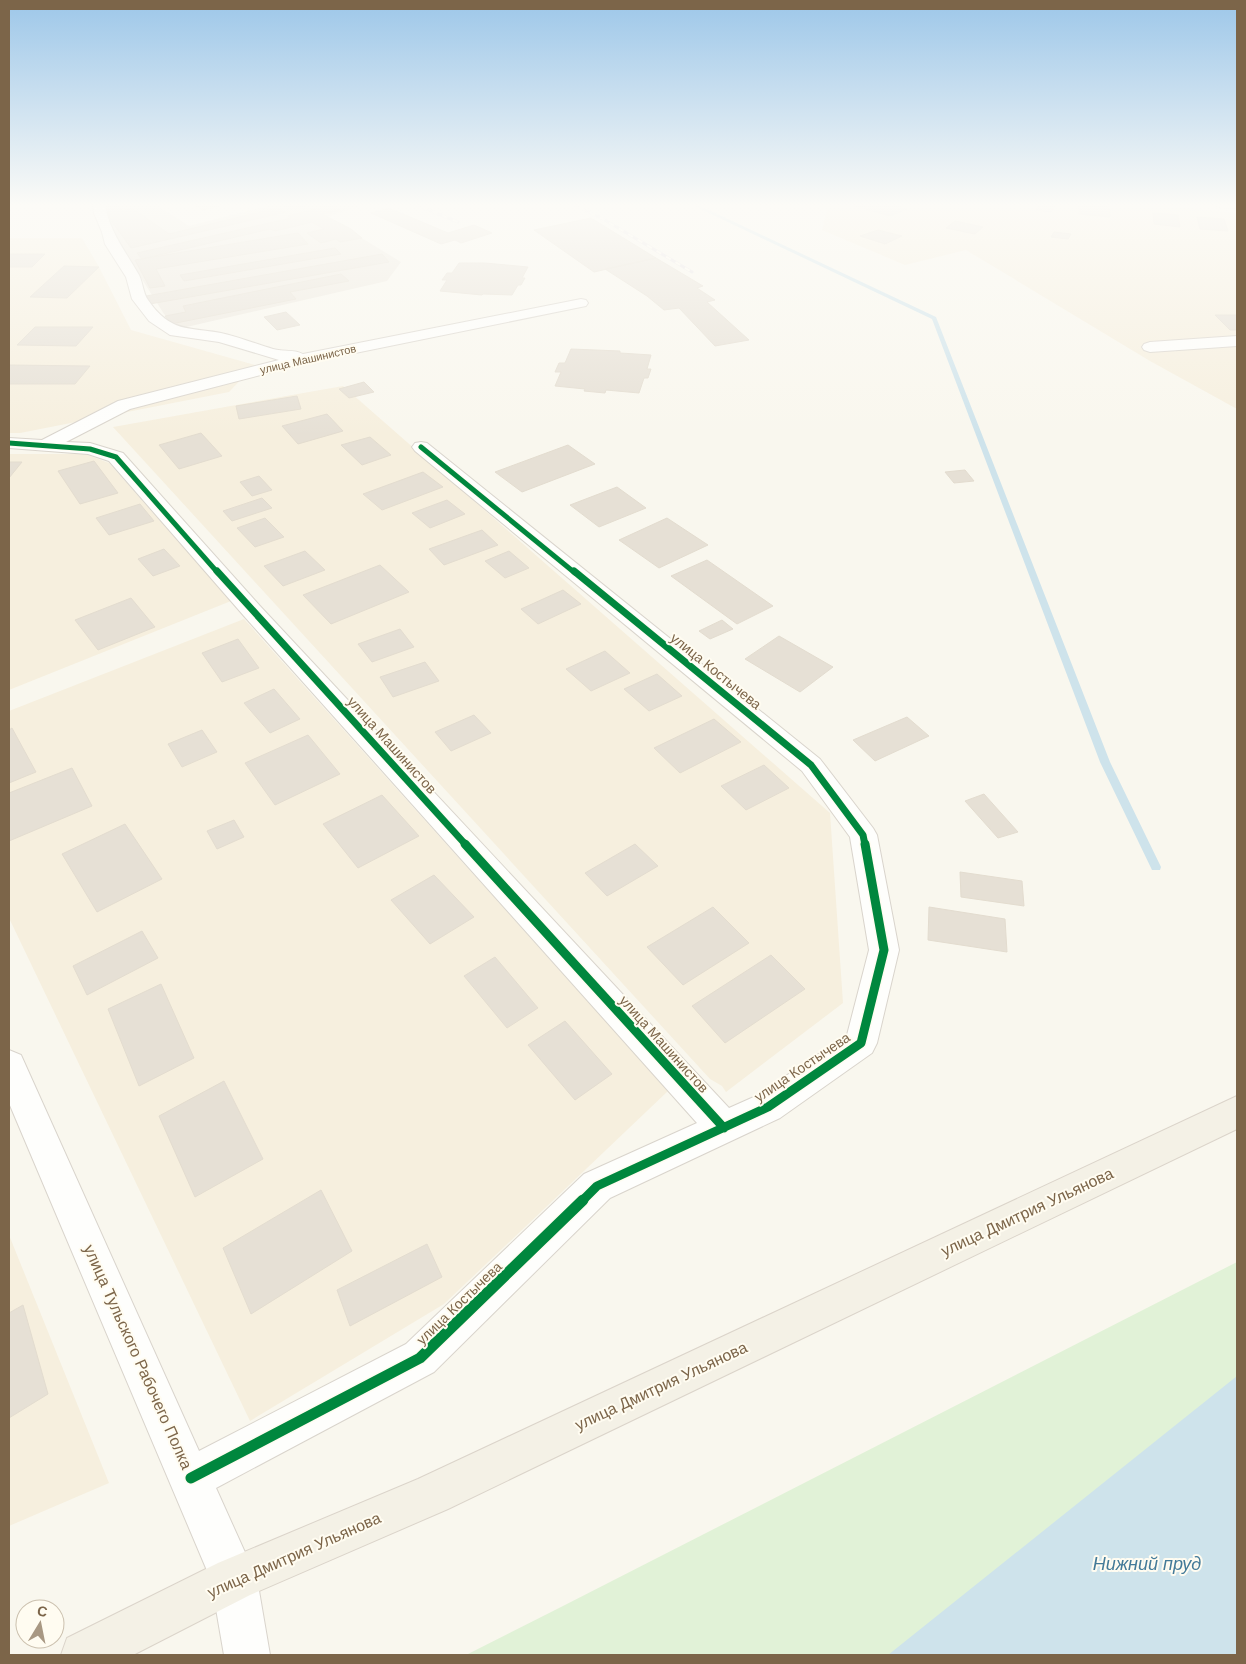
<svg xmlns="http://www.w3.org/2000/svg" width="1246" height="1664" font-family="Helvetica,sans-serif">
	<style>
		.residential { fill: #f6efde }
		.industrial { fill: #ede8de }
		.green { fill: #e1f2d7 }
		.water { fill: #cee3eb }
		.lines { fill: none; stroke-linecap: round; stroke-linejoin: round }
		.stream { fill: #cee3eb; fill-rule: evenodd }
		.building { fill: #e6e0d5; stroke: #e3dccf }
		.minor-casing { stroke: #d9d4cc; stroke-width: 2 }
		.major-casing { stroke: #dbd4ca; stroke-width: 2 }
		.minor { fill: #fefefc; fill-rule: evenodd }
		.major { fill: #f4f1e6; fill-rule: evenodd }
		.rail-casing { stroke: #e7e3e6; stroke-width: 3 }
		.rail { stroke: #fffcf1; stroke-width: 2; stroke-dasharray: 5.5; stroke-linecap: butt }
		.cycleway-far3-casing { stroke: #fffcf1; stroke-width: 7 }
		.cycleway-far2-casing { stroke: #fffcf1; stroke-width: 9 }
		.cycleway-far1-casing { stroke: #fffcf1; stroke-width: 12 }
		.cycleway-casing { stroke: #fffcf1; stroke-width: 14 }
		.cycleway-far3 { stroke: #00873e; stroke-width: 5 }
		.cycleway-far2 { stroke: #00873e; stroke-width: 7 }
		.cycleway-far1 { stroke: #00873e; stroke-width: 9 }
		.cycleway { stroke: #00873e; stroke-width: 11 }
		.labels { text-anchor: middle; dominant-baseline: central; stroke-width: 4; stroke-linejoin: round; paint-order: stroke }
		.far-street-label { font-size: 11px; fill: #7c6549; stroke: #fffcf1 }
		.street-label { font-size: 14px; fill: #7c6549; stroke: #fffcf1 }
		.near-street-label { font-size: 16px; fill: #7c6549; stroke: #fffcf1 }
		.near-water-label { font-size: 18px; font-style: italic; fill: #437a98; stroke: #fffcf1 }
	</style>
	<rect width="100%" height="100%" fill="#f9f7ee"/>
	<path class="residential" d="M 808,203 L 1131,203 L 1237,213 L 1237,409 L 1150,361 L 966,250 L 905,265 L 822,230 L 827,209 Z
		M 9,238 L 82,238 L 99,267 L 131,330 L 255,365 L 229,392 L 20,433 L 9,433 Z
		M 343,386 L 830,813 L 843,1003 L 726,1092 L 722,1086 L 710,1079 L 113,427 Z
		M 9,454 L 85,454 L 109,463 L 231,601 L 9,690 Z
		M 244,619 L 668,1091 L 444,1304 L 250,1421 L 9,918 L 9,711 Z
		M 9,1235 L 109,1483 L 9,1526 Z"/>
	<path class="industrial" d="M 104,203 L 154,203 L 189,226 L 271,205 L 268,203 L 356,203 L 362,205 L 327,217 L 401,262 L 387,281 L 182,328 L 164,314 L 100,213 Z"/>
	<path class="green" d="M 1237,1262 L 1237,1655 L 466,1655 L 563,1606 Z"/>
	<path class="water" d="M 1237,1376 L 1237,1655 L 888,1655 Z"/>
	<g class="lines">
		<path class="stream" d="M 688,203 L 694,203 L 936,317 L 1110,762 L 1161,867 L 1160,870 L 1152,870 L 1100,762 L 932,319 Z"/>
	</g>
	<path class="building" d="M 107,203 L 117,203 L 122,211 L 132,208 L 169,234 L 277,208 L 286,212 L 131,248 L 110,219 Z
		M 188,203 L 230,203 L 204,210 Z
		M 281,203 L 300,203 L 305,206 L 291,209 Z
		M 856,203 L 887,203 L 907,209 L 890,216 L 851,205 Z
		M 1041,203 L 1057,203 L 1051,212 L 1036,210 Z
		M 1079,204 L 1109,207 L 1110,217 L 1079,214 Z
		M 331,205 L 340,210 L 322,214 L 351,229 L 362,238 L 340,242 L 336,239 L 321,243 L 307,233 L 324,229 L 312,222 L 275,231 L 270,229 L 142,259 L 137,253 L 291,218 L 288,216 Z
		M 389,208 L 448,233 L 474,225 L 492,233 L 461,243 L 455,240 L 441,244 L 371,213 Z
		M 1153,213 L 1178,215 L 1180,227 L 1154,224 Z
		M 1197,217 L 1224,219 L 1228,231 L 1200,229 Z
		M 591,218 L 656,258 L 594,272 L 534,230 Z
		M 955,221 L 983,227 L 975,234 L 946,228 Z
		M 878,230 L 902,236 L 885,244 L 860,236 Z
		M 1054,232 L 1071,234 L 1068,239 L 1051,237 Z
		M 298,233 L 308,244 L 156,269 L 165,286 L 150,288 L 135,260 Z
		M 335,248 L 341,254 L 184,281 L 180,275 Z
		M 9,254 L 45,254 L 32,267 L 9,267 Z
		M 382,254 L 389,262 L 150,304 L 146,296 Z
		M 656,258 L 703,286 L 697,288 L 715,300 L 707,302 L 749,340 L 715,346 L 679,308 L 664,310 L 647,296 L 605,269 Z
		M 459,263 L 485,263 L 528,267 L 522,278 L 525,278 L 521,285 L 518,285 L 512,295 L 483,294 L 482,295 L 440,291 L 447,280 L 442,280 L 447,273 L 452,273 Z
		M 64,266 L 99,267 L 67,298 L 30,297 Z
		M 341,274 L 349,281 L 290,292 L 296,299 L 171,324 L 165,316 L 186,312 L 183,306 Z
		M 286,312 L 300,325 L 277,330 L 264,317 Z
		M 1215,315 L 1237,315 L 1237,330 L 1230,330 Z
		M 35,327 L 93,327 L 76,346 L 17,345 Z
		M 571,349 L 620,351 L 620,353 L 651,355 L 647,369 L 651,369 L 648,378 L 644,378 L 639,393 L 606,390 L 605,393 L 584,391 L 585,389 L 555,386 L 561,372 L 555,372 L 559,363 L 565,363 Z
		M 9,365 L 90,366 L 75,384 L 9,384 Z
		M 364,382 L 374,392 L 349,398 L 339,389 Z
		M 297,396 L 301,409 L 239,419 L 236,406 Z
		M 327,414 L 343,431 L 298,444 L 282,426 Z
		M 201,433 L 222,456 L 179,469 L 159,445 Z
		M 370,437 L 391,455 L 362,465 L 341,445 Z
		M 568,445 L 595,464 L 522,492 L 495,472 Z
		M 94,461 L 118,493 L 80,504 L 58,471 Z
		M 9,462 L 22,462 L 9,478 Z
		M 965,470 L 974,481 L 954,483 L 945,472 Z
		M 423,472 L 443,487 L 382,510 L 363,494 Z
		M 259,476 L 272,490 L 252,496 L 240,482 Z
		M 617,487 L 646,508 L 599,527 L 570,505 Z
		M 262,498 L 272,508 L 232,521 L 223,511 Z
		M 447,500 L 465,514 L 430,528 L 412,513 Z
		M 140,504 L 154,521 L 109,535 L 96,518 Z
		M 265,518 L 284,537 L 255,547 L 237,528 Z
		M 667,518 L 708,545 L 659,568 L 619,540 Z
		M 482,530 L 498,545 L 444,565 L 429,549 Z
		M 164,549 L 180,566 L 153,576 L 138,559 Z
		M 305,551 L 325,570 L 283,586 L 264,566 Z
		M 509,551 L 529,568 L 505,578 L 485,561 Z
		M 707,560 L 773,606 L 737,624 L 671,576 Z
		M 380,565 L 409,592 L 331,624 L 303,595 Z
		M 563,590 L 581,604 L 538,624 L 521,609 Z
		M 131,598 L 155,627 L 98,650 L 75,620 Z
		M 722,620 L 733,629 L 710,639 L 699,631 Z
		M 400,629 L 414,647 L 372,662 L 358,644 Z
		M 779,636 L 833,667 L 800,692 L 745,659 Z
		M 238,639 L 259,668 L 222,682 L 202,653 Z
		M 605,651 L 630,673 L 591,691 L 566,669 Z
		M 425,662 L 439,681 L 393,697 L 380,677 Z
		M 657,674 L 682,696 L 649,711 L 624,689 Z
		M 274,689 L 300,719 L 270,733 L 244,703 Z
		M 474,715 L 491,733 L 451,751 L 435,732 Z
		M 907,717 L 929,736 L 875,761 L 853,740 Z
		M 714,719 L 741,742 L 680,773 L 654,748 Z
		M 12,728 L 36,772 L 9,783 L 9,730 Z
		M 202,730 L 217,752 L 182,767 L 168,744 Z
		M 308,735 L 340,774 L 275,805 L 245,763 Z
		M 764,765 L 789,788 L 746,810 L 721,786 Z
		M 72,768 L 92,806 L 9,841 L 9,793 Z
		M 984,794 L 1018,832 L 998,838 L 965,801 Z
		M 382,795 L 419,836 L 358,868 L 323,824 Z
		M 234,820 L 244,837 L 217,849 L 207,831 Z
		M 125,824 L 162,879 L 97,912 L 62,854 Z
		M 635,844 L 658,866 L 607,896 L 585,873 Z
		M 960,872 L 1022,881 L 1024,906 L 961,897 Z
		M 434,875 L 474,917 L 430,944 L 391,900 Z
		M 713,907 L 749,943 L 683,985 L 647,947 Z
		M 929,907 L 1005,919 L 1007,952 L 928,940 Z
		M 142,931 L 158,958 L 87,995 L 73,966 Z
		M 771,955 L 805,989 L 725,1043 L 692,1006 Z
		M 495,957 L 538,1008 L 507,1028 L 464,976 Z
		M 161,984 L 194,1058 L 139,1086 L 108,1009 Z
		M 565,1021 L 612,1074 L 575,1100 L 528,1045 Z
		M 224,1081 L 263,1159 L 195,1197 L 159,1116 Z
		M 321,1190 L 352,1251 L 251,1314 L 223,1248 Z
		M 427,1244 L 442,1277 L 350,1326 L 337,1290 Z
		M 23,1305 L 48,1394 L 9,1418 L 9,1313 Z"/>
	<g class="lines">
		<defs>
			<path id="minor" d="M 93,203 L 105,203 C 108,230 126,252 139,275 C 143,283 143,293 148,300 C 171,333 188,327 221,333 C 239,337 256,344 273,349 C 283,352 294,349 303,354 L 581,299 L 586,300 L 588,303 L 586,306 L 581,307 L 311,362 L 130,409 L 66,442 L 90,443 L 123,453 L 260,606 L 729,1108 L 756,1096 L 847,1035 L 869,950 L 850,837 L 802,771 L 415,451 L 412,447 L 415,443 L 421,442 L 427,443 L 820,759 L 873,828 L 877,835 L 899,950 L 877,1043 L 872,1053 L 780,1118 L 610,1198 L 434,1372 L 216,1488 L 257,1579 L 270,1655 L 224,1655 L 211,1580 L 9,1103 L 9,1050 L 21,1055 L 199,1451 L 406,1344 L 584,1174 L 697,1123 L 244,616 L 109,461 L 88,454 L 9,448 L 9,438 L 42,440 L 118,401 L 279,360 L 219,342 L 170,335 L 149,321 L 132,299 L 126,277 L 105,244 L 102,232 L 94,213 Z
				M 1212,203 L 1237,203 L 1237,208 L 1218,207 Z
				M 1237,336 L 1237,346 L 1150,352 L 1144,350 L 1142,347 L 1144,344 L 1150,342 Z"/>
			<path id="major" d="M 1237,1096 L 1237,1129 L 448,1509 L 250,1595 L 133,1655 L 61,1655 L 67,1638 L 218,1563 L 418,1479 Z"/>
		</defs>
		<use href="#minor" class="minor-casing"/>
		<use href="#major" class="major-casing"/>
		<use href="#minor" class="minor"/>
		<use href="#major" class="major"/>
		<defs>
			<path id="rail" d="M 412,203 L 458,222
				M 570,203 L 603,219 L 692,272"/>
		</defs>
		<use href="#rail" class="rail-casing"/>
		<use href="#rail" class="rail"/>
		<defs>
			<path id="cycleway-far3" d="M 9,443 L 90,449 L 116,457 L 218,573
				M 421,447 L 575,573"/>
			<path id="cycleway-far2" d="M 217,571 L 466,845
				M 574,571 L 811,765 L 863,835 L 865,845"/>
			<path id="cycleway-far1" d="M 465,844 L 724,1128
				M 582,1201 L 597,1186 L 768,1107 L 861,1043 L 884,950 L 865,844"/>
			<path id="cycleway" d="M 191,1478 L 420,1358 L 583,1200"/>
		</defs>
		<use href="#cycleway-far3" class="cycleway-far3-casing"/>
		<use href="#cycleway-far2" class="cycleway-far2-casing"/>
		<use href="#cycleway-far1" class="cycleway-far1-casing"/>
		<use href="#cycleway" class="cycleway-casing"/>
		<use href="#cycleway-far3" class="cycleway-far3"/>
		<use href="#cycleway-far2" class="cycleway-far2"/>
		<use href="#cycleway-far1" class="cycleway-far1"/>
		<use href="#cycleway" class="cycleway"/>
	</g>
	<linearGradient id="sky" x2="0" y2="1"><stop stop-color="#9dc7e9"/><stop offset="0.47" stop-color="#fcfbf7"/><stop offset="1" stop-color="#fcfbf7" stop-opacity="0"/></linearGradient>
	<rect width="1246" height="436" fill="url(#sky)"/>
	<g class="labels">
		<g class="far-street-label">
			<text transform="translate(308 359) rotate(-13)">улица Машинистов</text>
		</g>
		<g class="street-label">
			<text transform="translate(716 671) rotate(39)">улица Костычева</text>
			<text transform="translate(392 745) rotate(48)">улица Машинистов</text>
			<text transform="translate(664 1044) rotate(48)">улица Машинистов</text>
			<text transform="translate(802 1067) rotate(-34)">улица Костычева</text>
			<text transform="translate(459 1303) rotate(-44)">улица Костычева</text>
		</g>
		<g class="near-street-label">
			<text transform="translate(1027 1212) rotate(-25)">улица Дмитрия Ульянова</text>
			<text transform="translate(138 1357) rotate(66)">улица Тульского Рабочего Полка</text>
			<text transform="translate(661 1386) rotate(-25)">улица Дмитрия Ульянова</text>
			<text transform="translate(294 1555) rotate(-24)">улица Дмитрия Ульянова</text>
		</g>
		<g class="near-water-label">
			<text x="1147" y="1564">Нижний пруд</text>
		</g>
	</g>
	<rect width="1246" height="1664" fill="none" stroke="#7c6549" stroke-width="20"/>
	<g transform="translate(40 1624) rotate(10)"><circle r="24" fill="#fffcf1" stroke="#cbc0ae"/>
	<path d="M0-4L9 19L0 12L-9 19Z" fill="#a89883"/>
	<text y="-8" font-size="14" font-weight="bold" text-anchor="middle" fill="#7c6549">С</text>
	</g>
</svg>
